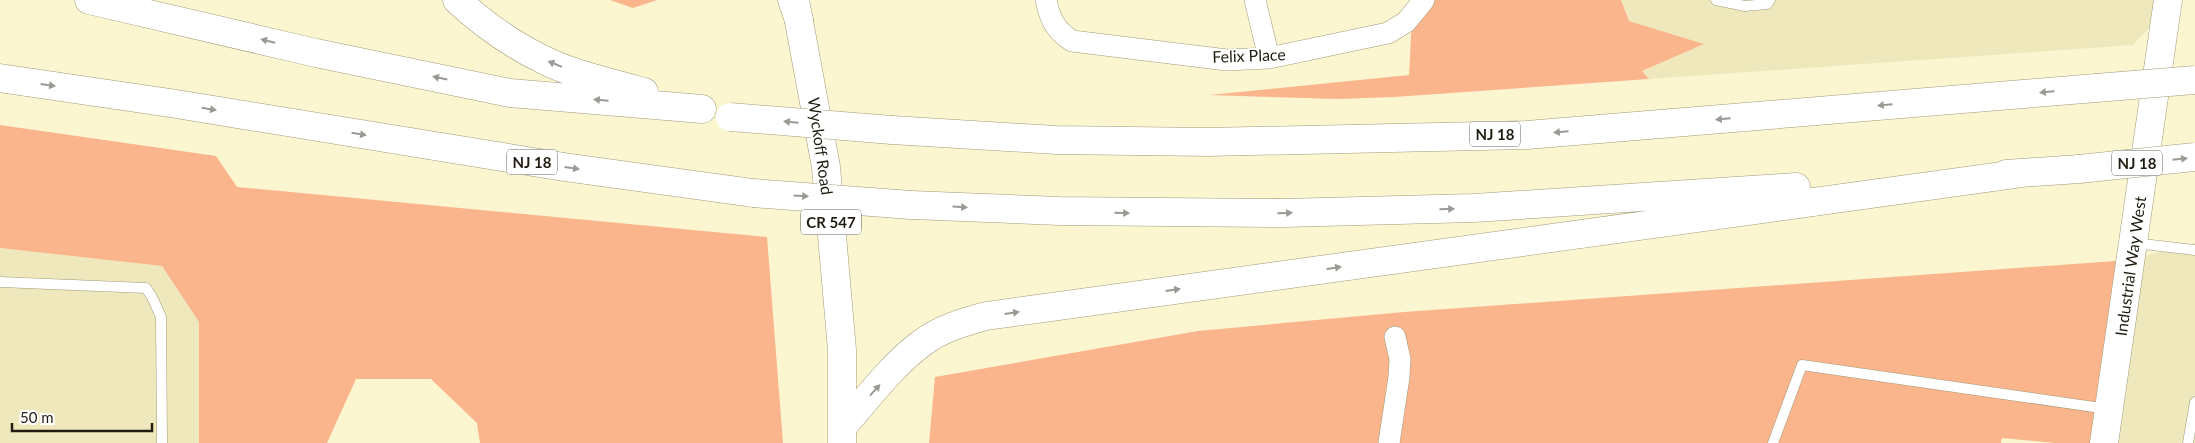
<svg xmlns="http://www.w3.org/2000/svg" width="2195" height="443" font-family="Lato,sans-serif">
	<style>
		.built { fill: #efe8bc }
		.green { fill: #fbb58d }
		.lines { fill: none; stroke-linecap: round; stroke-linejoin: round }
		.lane-casing { stroke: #a19b79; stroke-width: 11 }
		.street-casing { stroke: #a19b79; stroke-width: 22 }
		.secondary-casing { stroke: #a19b79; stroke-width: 29 }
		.primary-casing { stroke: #a19b79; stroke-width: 29 }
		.highway-casing { stroke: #a19b79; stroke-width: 29 }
		.lane { stroke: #fff; stroke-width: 10 }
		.street { stroke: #fff; stroke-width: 21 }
		.secondary { stroke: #fff; stroke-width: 28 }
		.primary { stroke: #fff; stroke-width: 28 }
		.highway { stroke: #fff; stroke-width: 28 }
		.highway-bridge-casing { stroke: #a19b79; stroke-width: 29; stroke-linecap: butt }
		.highway-bridge { stroke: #fff; stroke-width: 28 }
		.oneway { fill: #9b9993 }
		.labels { text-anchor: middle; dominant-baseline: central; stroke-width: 4; stroke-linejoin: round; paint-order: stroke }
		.shield { fill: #fff; stroke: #636158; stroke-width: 1 }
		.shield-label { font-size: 15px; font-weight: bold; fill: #201d10 }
		.street-label { font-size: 16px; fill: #201d10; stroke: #fff }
	</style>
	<rect width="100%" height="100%" fill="#fbf5d0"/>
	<path class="built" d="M 1621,0 L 2175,0 L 2133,45 L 1649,79 L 1642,71 L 1703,44 L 1629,21 Z
		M 2195,243 L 2195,443 L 2107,443 L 2129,260 Z
		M 0,248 L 162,266 L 199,322 L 199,443 L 0,443 Z"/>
	<path class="green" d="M 610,0 L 657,0 L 633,8 Z
		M 1413,0 L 1621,0 L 1629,21 L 1704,44 L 1642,71 L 1649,79 L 1394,97 L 1338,99 L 1210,95 L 1409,75 Z
		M 0,125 L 216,156 L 237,187 L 767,237 L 783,443 L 480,443 L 477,423 L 431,379 L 356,379 L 327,443 L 199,443 L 199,322 L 162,266 L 0,248 Z
		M 2129,260 L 2107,443 L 2055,443 L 2002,438 L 2001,443 L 929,443 L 935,377 L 1198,331 L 1404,312 Z"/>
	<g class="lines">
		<defs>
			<path id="lane" d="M 1716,0 L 1745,6 L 1767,4 L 1770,0
				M 2134,243 L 2195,250
				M 0,282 L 146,288 L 152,297 L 161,317 L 162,443
				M 1773,443 L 1802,365 L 2108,409
				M 2188,443 L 2195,402"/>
			<path id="street" d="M 1046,0 C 1050,19 1055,30 1072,41 L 1227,60 L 1269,58 L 1388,33 L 1406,22 L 1424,0
				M 1255,0 L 1269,58
				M 1389,443 L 1399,377 L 1400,359 L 1395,337"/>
			<path id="secondary" d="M 2104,443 L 2168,0"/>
			<path id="primary" d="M 795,0 L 826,167 L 842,350 L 842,443"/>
			<path id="highway" d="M 89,0 L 316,53 L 510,93 L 702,109
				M 457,0 C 482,23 511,44 542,59 C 573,75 610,82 644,92
				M 792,0 L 799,20
				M 0,78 L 170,103 L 564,167 L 753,193
				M 892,130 L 1056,140 L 1208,142 L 1527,135 L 2096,88
				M 2006,174 L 2079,169
				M 911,205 L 1059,211 L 1284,213 L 1474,208 L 1796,187
				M 843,426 C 868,398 892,365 922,343 C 940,329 964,322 986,316 L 2023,173"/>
		</defs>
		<use href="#lane" class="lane-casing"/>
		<use href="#street" class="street-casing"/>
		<use href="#secondary" class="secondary-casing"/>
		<use href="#primary" class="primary-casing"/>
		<use href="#highway" class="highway-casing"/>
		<use href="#lane" class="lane"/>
		<use href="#street" class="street"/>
		<use href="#secondary" class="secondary"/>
		<use href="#primary" class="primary"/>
		<use href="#highway" class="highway"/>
		<defs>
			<path id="highway-bridge" d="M 2096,88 L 2195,80
				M 730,117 L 892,130
				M 2079,169 L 2195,157
				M 753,193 L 911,205"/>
		</defs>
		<use href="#highway-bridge" class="highway-bridge-casing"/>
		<use href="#highway-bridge" class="highway-bridge"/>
	</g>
	<defs><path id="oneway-solid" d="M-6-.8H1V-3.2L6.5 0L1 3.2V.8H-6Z" transform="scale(1.25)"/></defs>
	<g class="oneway">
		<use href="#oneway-solid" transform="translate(268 41) rotate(-166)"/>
		<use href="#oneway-solid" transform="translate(555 64) rotate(-158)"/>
		<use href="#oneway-solid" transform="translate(440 78) rotate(-168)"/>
		<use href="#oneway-solid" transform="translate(48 85) rotate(8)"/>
		<use href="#oneway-solid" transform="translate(2047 92) rotate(175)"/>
		<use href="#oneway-solid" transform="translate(601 100) rotate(-175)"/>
		<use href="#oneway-solid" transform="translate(1885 105) rotate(175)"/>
		<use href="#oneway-solid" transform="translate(209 109) rotate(9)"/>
		<use href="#oneway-solid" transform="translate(1723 119) rotate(175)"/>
		<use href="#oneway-solid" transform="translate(791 122) rotate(-175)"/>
		<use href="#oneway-solid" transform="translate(1561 132) rotate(175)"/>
		<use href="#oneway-solid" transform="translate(359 134) rotate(9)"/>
		<use href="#oneway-solid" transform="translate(2180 159) rotate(-6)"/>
		<use href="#oneway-solid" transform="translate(572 168) rotate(8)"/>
		<use href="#oneway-solid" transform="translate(801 196) rotate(4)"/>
		<use href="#oneway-solid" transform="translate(960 207) rotate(3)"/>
		<use href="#oneway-solid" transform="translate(1447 209) rotate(-1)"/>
		<use href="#oneway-solid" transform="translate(1122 213) rotate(1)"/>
		<use href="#oneway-solid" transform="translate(1285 213) rotate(-1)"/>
		<use href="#oneway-solid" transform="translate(1334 268) rotate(-8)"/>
		<use href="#oneway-solid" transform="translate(1173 290) rotate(-8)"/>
		<use href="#oneway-solid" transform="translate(1012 313) rotate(-8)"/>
		<use href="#oneway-solid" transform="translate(875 390) rotate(-48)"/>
	</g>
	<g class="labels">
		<g class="shield">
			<rect x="1470" y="121.5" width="50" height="25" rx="4"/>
			<rect x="507" y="149.5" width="50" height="25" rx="4"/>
			<rect x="2112" y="150.5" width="50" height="25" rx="4"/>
			<rect x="801" y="209.5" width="60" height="25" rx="4"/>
		</g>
		<g class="shield-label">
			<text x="1495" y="134">NJ 18</text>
			<text x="532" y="162">NJ 18</text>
			<text x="2137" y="163">NJ 18</text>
			<text x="831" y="222">CR 547</text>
		</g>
		<g class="street-label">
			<text transform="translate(1249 55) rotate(-2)">Felix Place</text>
			<text transform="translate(821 146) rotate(82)">Wyckoff Road</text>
			<text transform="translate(2130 266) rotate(-82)">Industrial Way West</text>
		</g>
	</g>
	<path d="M12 423v8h140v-8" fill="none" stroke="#201d10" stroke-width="2.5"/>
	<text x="20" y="423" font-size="15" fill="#201d10" stroke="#ffffff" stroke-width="4" paint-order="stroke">50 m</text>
</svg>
